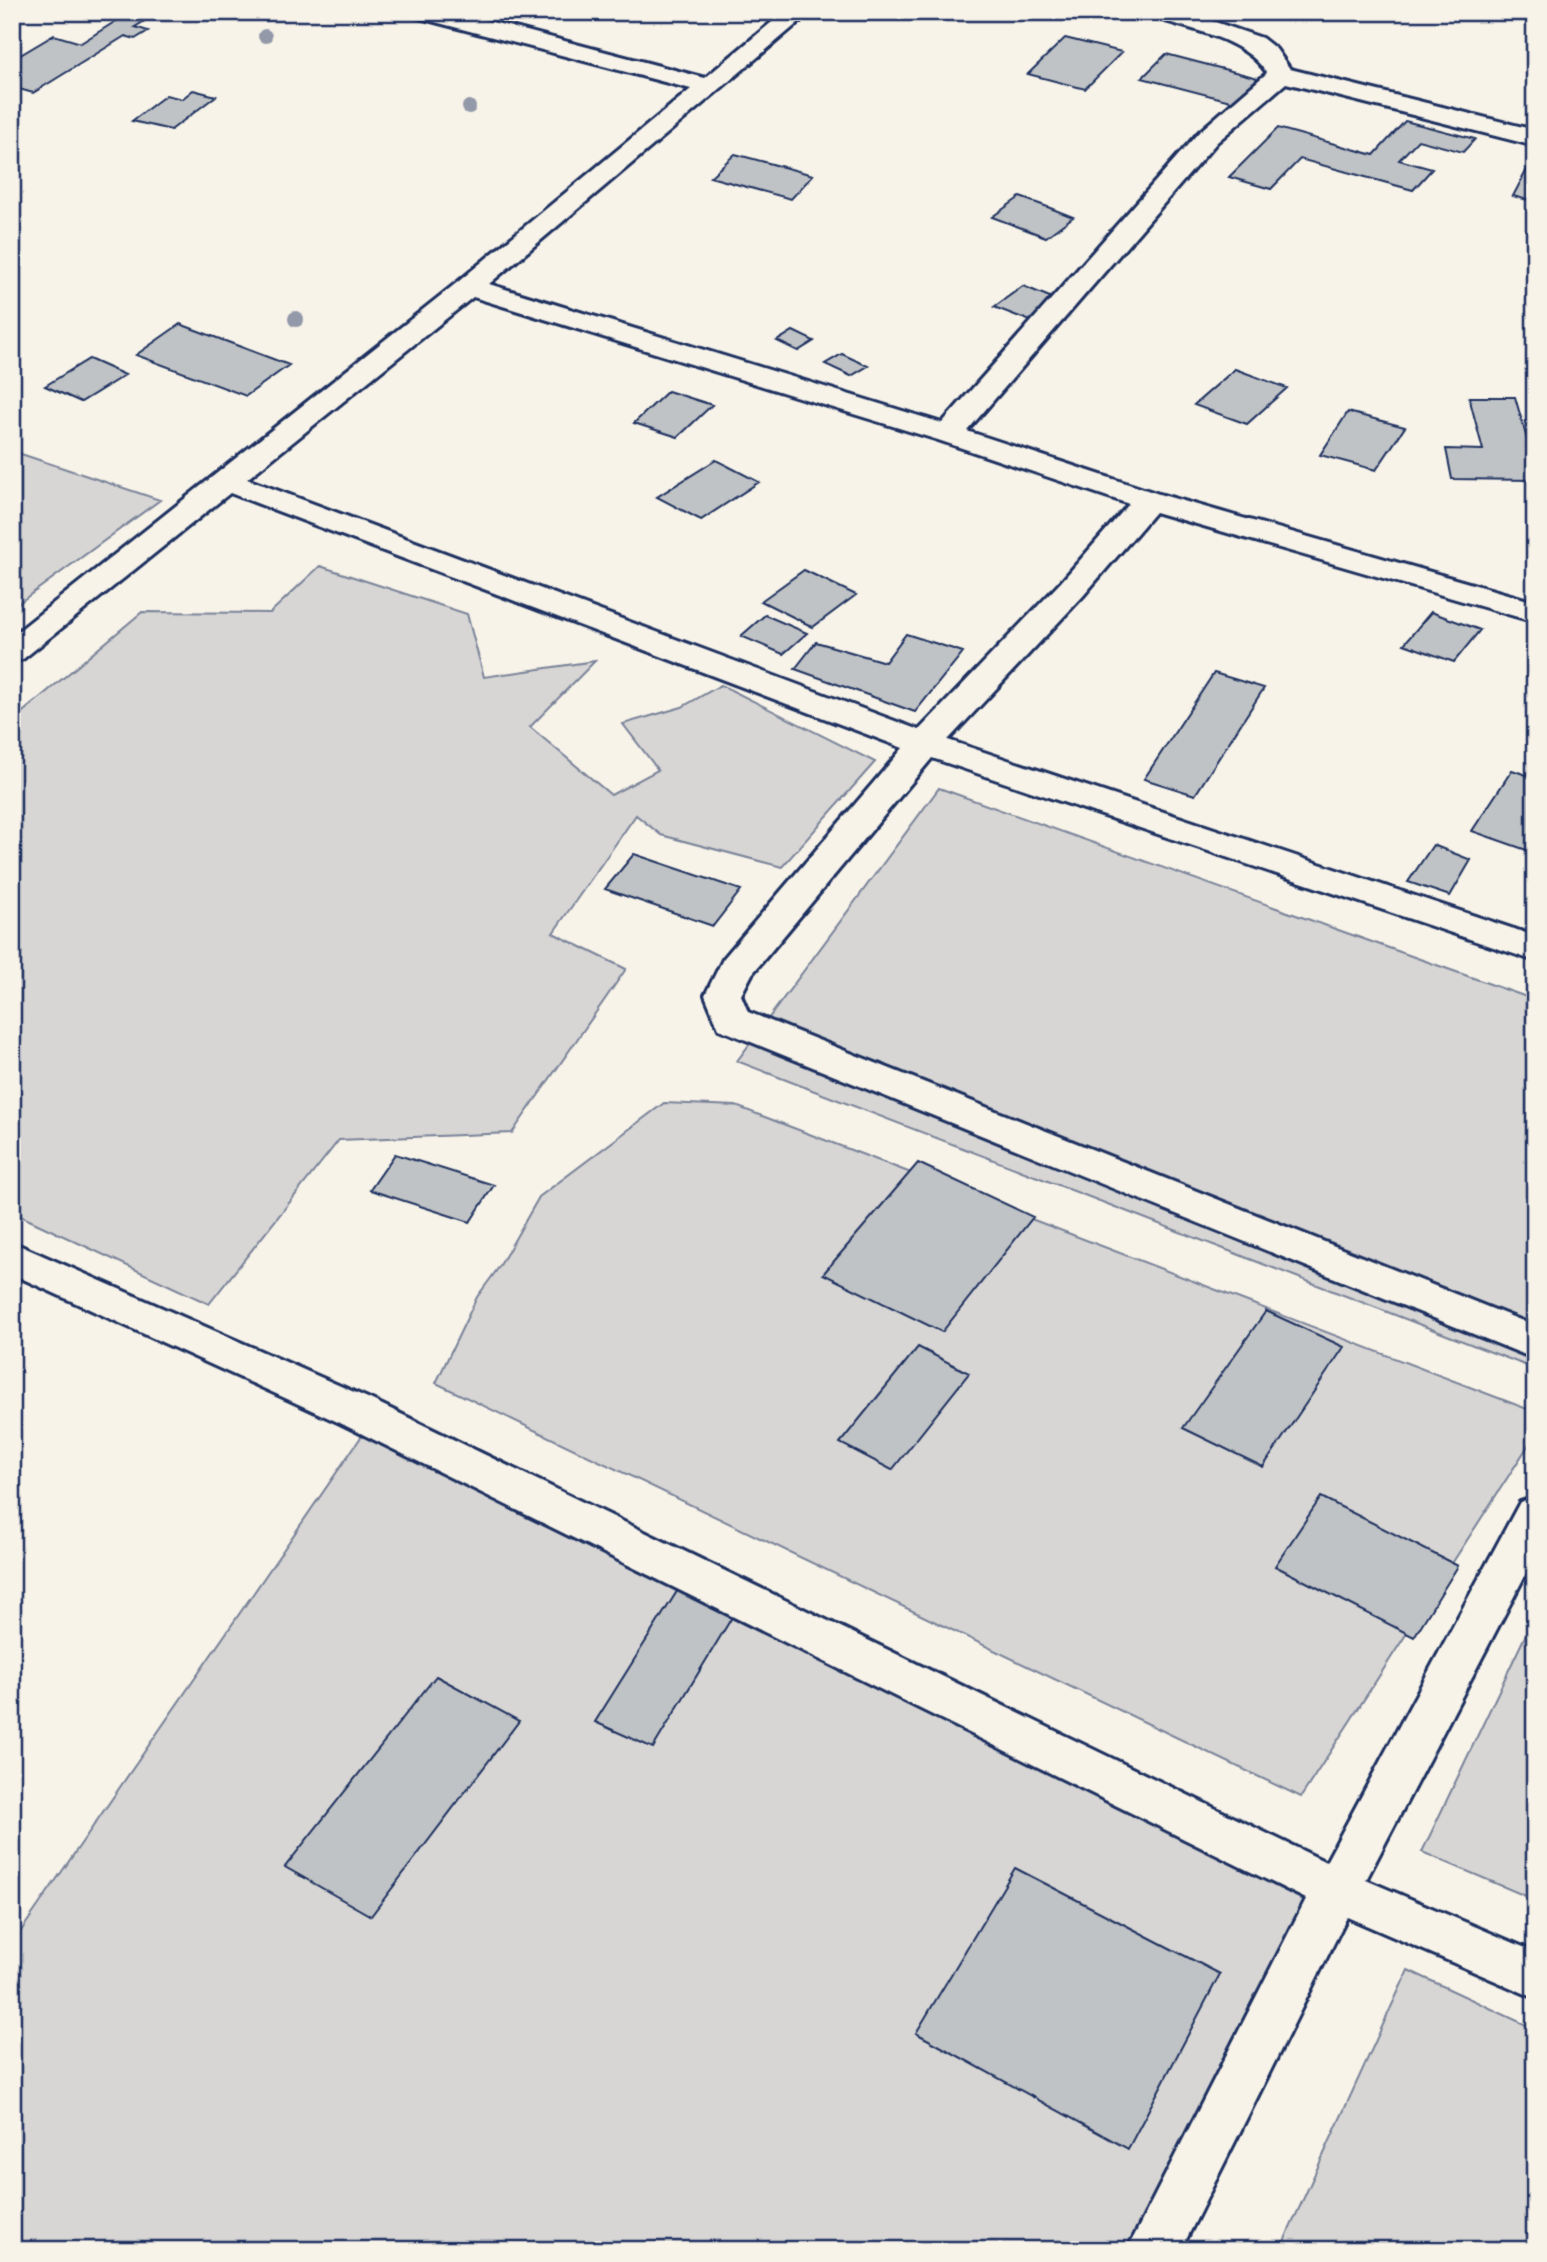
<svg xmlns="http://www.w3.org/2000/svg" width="1547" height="2262" font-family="'Patrick Hand',sans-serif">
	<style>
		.green { fill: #d7d6d4; stroke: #798299; stroke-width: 2 }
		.building { fill: #c0c3c5; stroke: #1b2f5e; stroke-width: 2 }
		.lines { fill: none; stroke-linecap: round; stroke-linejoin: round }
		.street-casing { stroke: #1b2f5e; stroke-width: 6 }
		.street { fill: #f7f3e8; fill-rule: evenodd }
		.tree { fill: #9399a9 }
	</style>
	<rect width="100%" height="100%" fill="#f7f3e8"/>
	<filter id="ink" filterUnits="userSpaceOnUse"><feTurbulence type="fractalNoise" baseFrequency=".0143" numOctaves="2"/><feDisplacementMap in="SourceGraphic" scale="14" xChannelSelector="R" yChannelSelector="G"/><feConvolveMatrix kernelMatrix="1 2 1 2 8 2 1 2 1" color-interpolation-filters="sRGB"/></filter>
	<g filter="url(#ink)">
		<path class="green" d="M 12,451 L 160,500 L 12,608 Z
			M 320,566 L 467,614 L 484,677 L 595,661 L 530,727 L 611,795 L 658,770 L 623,724 L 682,707 L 721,685 L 875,762 L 782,867 L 661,835 L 636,815 L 553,933 L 626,969 L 512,1133 L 339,1140 L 209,1304 L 12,1212 L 12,721 L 142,612 L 270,613 Z
			M 939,788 L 1535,1000 L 1535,1369 L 737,1061 Z
			M 664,1103 L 736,1106 L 1535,1412 L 1535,1435 L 1301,1797 L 436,1383 L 477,1297 L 499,1267 L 539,1197 Z
			M 372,1421 L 1320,1893 L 1133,2250 L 12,2250 L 12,1944 Z
			M 1535,1615 L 1535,1900 L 1422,1852 Z
			M 1408,1970 L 1535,2029 L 1535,2250 L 1280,2250 Z"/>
		<path class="building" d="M 124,16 L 143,22 L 135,27 L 148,31 L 135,39 L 125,36 L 33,93 L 12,87 L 12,60 L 54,35 L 81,43 Z
			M 1065,38 L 1122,52 L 1085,89 L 1028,74 Z
			M 1166,54 L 1258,78 L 1234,102 L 1142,78 Z
			M 193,90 L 216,96 L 171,130 L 132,121 L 166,95 L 182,99 Z
			M 1405,121 L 1475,139 L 1463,152 L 1418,140 L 1399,160 L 1432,169 L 1413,190 L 1300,159 L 1271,189 L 1229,177 L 1278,128 L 1374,155 Z
			M 735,154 L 813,175 L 791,199 L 710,177 Z
			M 1531,162 L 1535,163 L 1535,202 L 1513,196 Z
			M 1020,197 L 1045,206 L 1073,217 L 1046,237 L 992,217 Z
			M 1023,286 L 1062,302 L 1033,322 L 994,307 Z
			M 180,324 L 289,365 L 246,396 L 136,355 Z
			M 793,331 L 814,341 L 798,351 L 777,341 Z
			M 842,354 L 868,366 L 851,376 L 825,364 Z
			M 89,359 L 125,375 L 81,402 L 45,386 Z
			M 1235,369 L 1287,388 L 1247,424 L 1194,405 Z
			M 668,391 L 712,405 L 678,437 L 634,423 Z
			M 1469,397 L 1515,397 L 1527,439 L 1535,439 L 1535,480 L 1452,479 L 1446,449 L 1483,450 Z
			M 1348,412 L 1405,427 L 1376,470 L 1320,455 Z
			M 716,460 L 759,482 L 701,520 L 657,497 Z
			M 804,570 L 856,595 L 813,627 L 761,601 Z
			M 1431,612 L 1480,630 L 1454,662 L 1404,644 Z
			M 765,615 L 807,633 L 783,654 L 741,636 Z
			M 906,634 L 963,652 L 915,712 L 795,669 L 816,642 L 885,662 Z
			M 1214,673 L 1264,688 L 1195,795 L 1144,779 Z
			M 1512,770 L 1535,778 L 1535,853 L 1472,831 Z
			M 1433,845 L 1471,860 L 1450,896 L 1408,882 Z
			M 634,854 L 741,890 L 713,926 L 605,889 Z
			M 395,1154 L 494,1185 L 470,1222 L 370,1190 Z
			M 918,1163 L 1033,1217 L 942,1332 L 823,1274 Z
			M 1266,1311 L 1344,1347 L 1263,1467 L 1183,1428 Z
			M 918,1347 L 969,1373 L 892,1470 L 840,1443 Z
			M 1321,1497 L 1458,1566 L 1414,1637 L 1275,1566 Z
			M 681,1585 L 737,1609 L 653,1748 L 595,1722 Z
			M 436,1676 L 519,1721 L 371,1916 L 285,1867 Z
			M 1015,1868 L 1220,1974 L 1128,2149 L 916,2033 Z"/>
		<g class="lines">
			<defs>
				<path id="street" d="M 413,12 L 454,12 L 705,78 L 784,12 L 811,12 L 489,284 L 942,423 L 1199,132 L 1267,73 C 1243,37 1191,30 1152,17 L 1149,12 L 1186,12 L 1262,38 L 1276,49 L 1290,69 L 1535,130 L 1535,146 L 1286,83 L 1217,142 L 967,431 L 1159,494 L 1535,602 L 1535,622 L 1155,512 L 1083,596 L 948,740 L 1535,936 L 1535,961 L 932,758 L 752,974 L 741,995 L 748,1012 L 1535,1326 L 1535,1359 L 719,1029 L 705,995 L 723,959 L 903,748 L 230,493 L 23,659 L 12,662 L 12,636 L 459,281 L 691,89 L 416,17 ZM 473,297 L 938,440 L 1129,504 L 1061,582 L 919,730 L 247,479 Z
					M 12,1242 L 370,1399 L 1326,1862 L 1520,1502 L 1535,1497 L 1535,1556 L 1366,1880 L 1535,1952 L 1535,1998 L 1347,1917 L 1181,2250 L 1127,2250 L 1306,1899 L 340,1423 L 12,1274 Z"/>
			</defs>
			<use href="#street" class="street-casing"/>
			<use href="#street" class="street"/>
		</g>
		<g class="tree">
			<circle cx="265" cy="36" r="7"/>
			<circle cx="469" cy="107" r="7"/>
			<circle cx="296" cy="319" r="8"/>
		</g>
	</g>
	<rect width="1547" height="2262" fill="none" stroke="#f7f3e8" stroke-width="42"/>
	<rect x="21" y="21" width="1505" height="2220" fill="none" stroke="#1b2f5e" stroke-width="2.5" filter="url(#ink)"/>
</svg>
